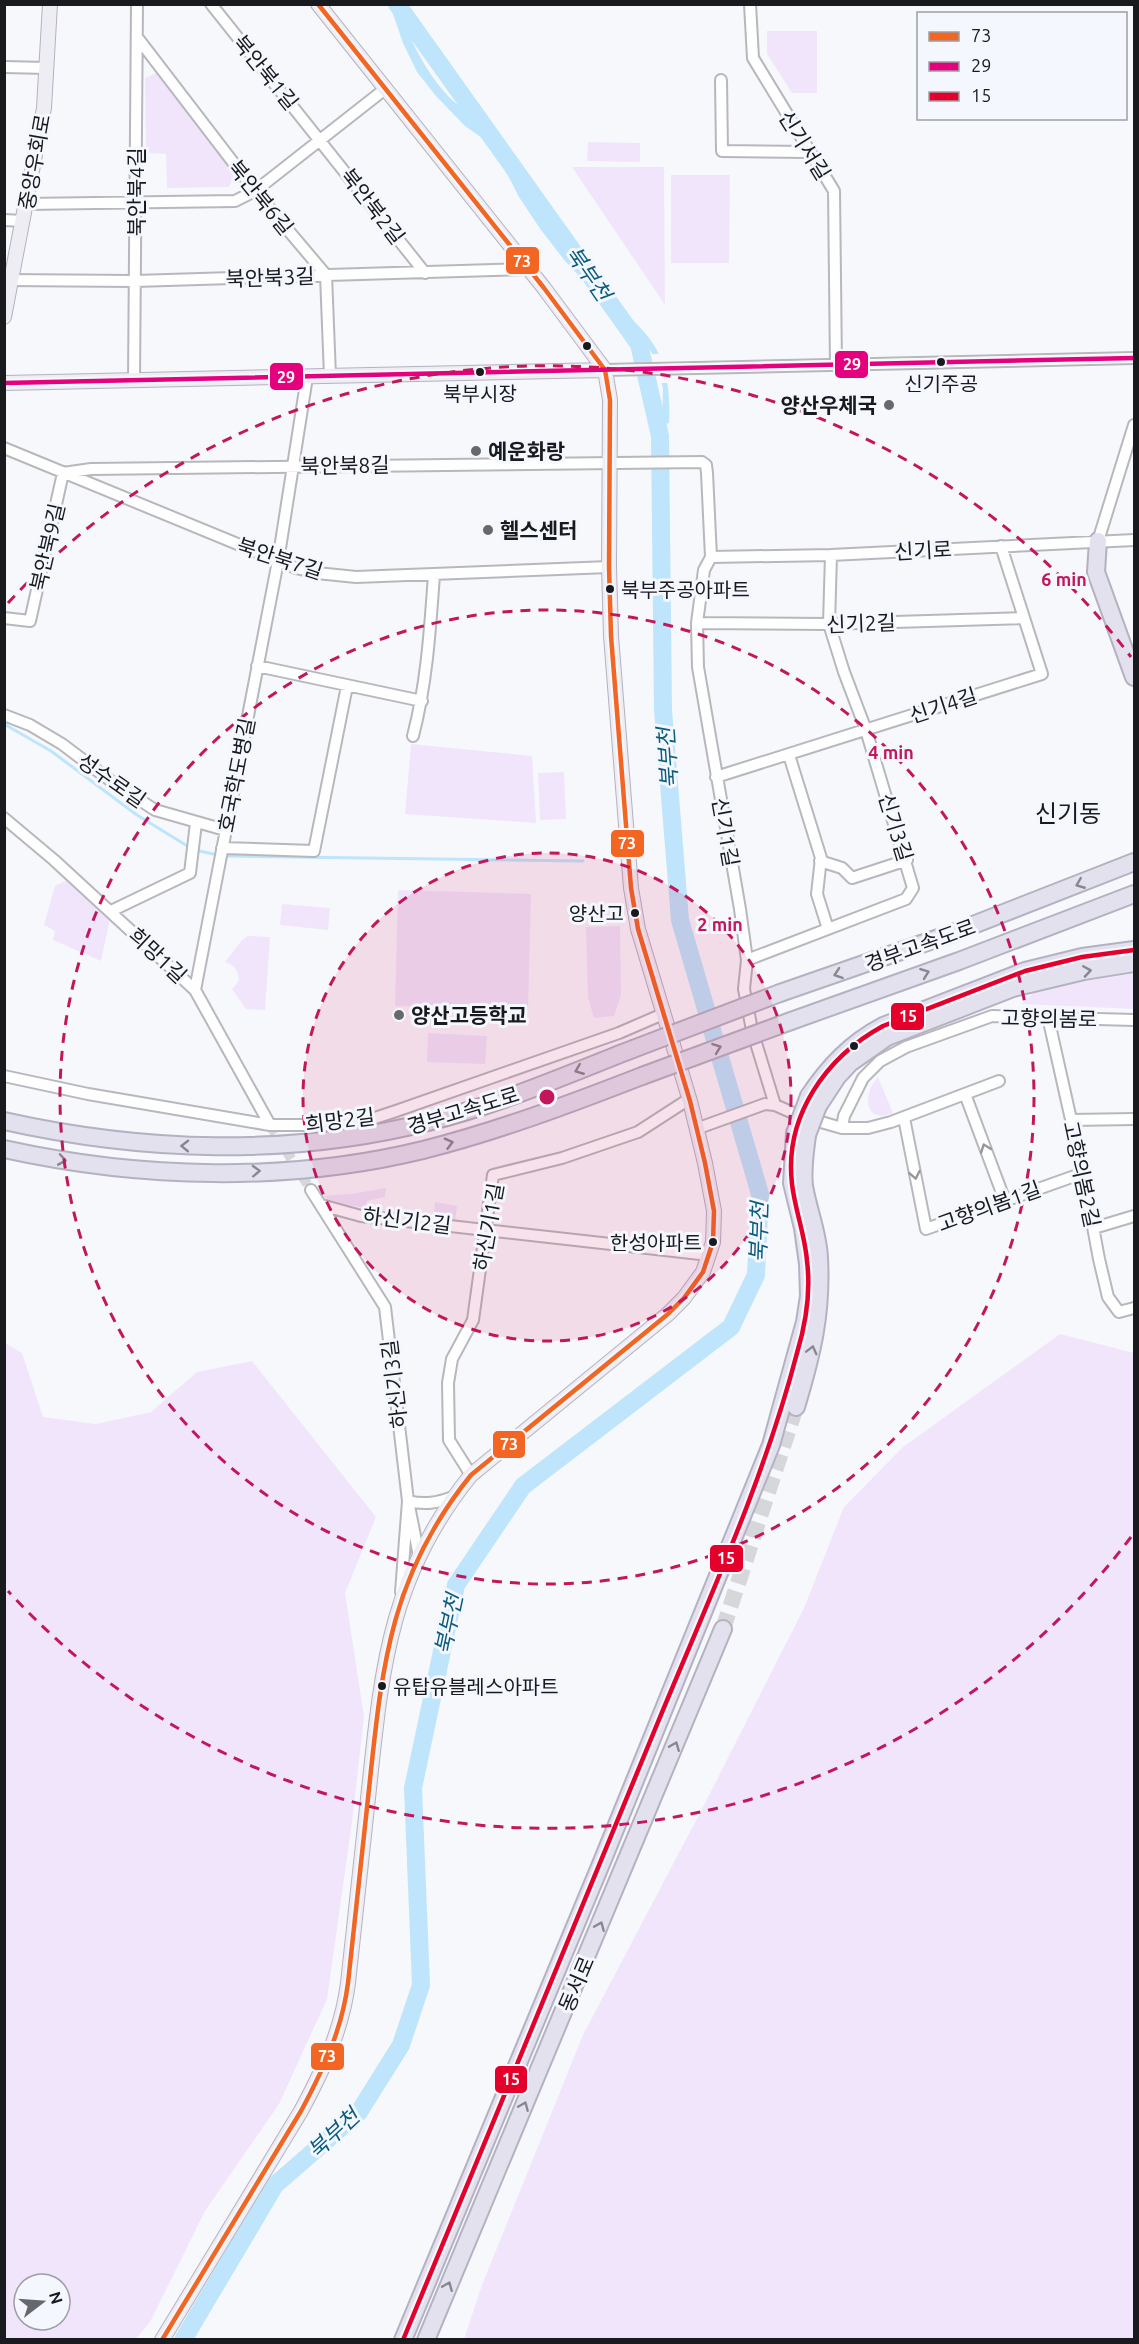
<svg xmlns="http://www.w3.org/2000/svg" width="1139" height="2344" font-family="Ubuntu,'Noto Sans KR',sans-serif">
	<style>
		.green { fill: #f1e5fb; fill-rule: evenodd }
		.water { fill: #bee5fb }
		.pier { fill: #f7f8fc }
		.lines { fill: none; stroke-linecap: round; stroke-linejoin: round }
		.stream { stroke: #bee5fb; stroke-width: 3 }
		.river { stroke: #bee5fb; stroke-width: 18 }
		.minor-tunnel { stroke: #d6d7db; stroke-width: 10; stroke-dasharray: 10 5; stroke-linecap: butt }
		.highway-tunnel { stroke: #d6d7db; stroke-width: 16; stroke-dasharray: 16 8; stroke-linecap: butt }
		.minor-casing { stroke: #b7b8bc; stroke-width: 14 }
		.major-casing { stroke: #b4b2c1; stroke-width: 16 }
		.highway-casing { stroke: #b4b2c1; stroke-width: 20 }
		.minor { stroke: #fefeff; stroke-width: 10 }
		.major { stroke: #eeedf4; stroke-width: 14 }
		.highway { stroke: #e3e1ee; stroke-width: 16 }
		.highway-bridge-casing { stroke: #b4b2c1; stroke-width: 20; stroke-linecap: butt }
		.highway-bridge { stroke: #e3e1ee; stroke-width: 16 }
		.bus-1-casing { stroke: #f5f7fe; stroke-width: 9 }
		.bus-2-casing { stroke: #f5f7fe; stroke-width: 9 }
		.bus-3-casing { stroke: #f5f7fe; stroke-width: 9 }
		.bus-1 { stroke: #f26522; stroke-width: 4.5 }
		.bus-2 { stroke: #e5007d; stroke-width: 4.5 }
		.bus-3 { stroke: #e4002b; stroke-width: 4.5 }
		.oneway { stroke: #888790 }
		.oneway2 { stroke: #97979a }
		.ring { fill: none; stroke: #c2185b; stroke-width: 3; stroke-dasharray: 10 8 }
		.bus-dot { fill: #191a1e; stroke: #f5f7fe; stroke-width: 2 }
		.poi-dot { fill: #67686c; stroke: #f5f7fe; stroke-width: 2 }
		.labels { text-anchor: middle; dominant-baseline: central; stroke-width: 6; stroke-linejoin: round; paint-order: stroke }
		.bus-label { font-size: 20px; fill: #191a1e; stroke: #f5f7fe }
		.street-label { font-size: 21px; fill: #191a1e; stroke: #f5f7fe }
		.poi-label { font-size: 21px; font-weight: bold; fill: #191a1e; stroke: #f5f7fe; text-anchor: start }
		.water-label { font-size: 22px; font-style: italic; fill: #0a5d7d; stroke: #f5f7fe }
		.quarter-label { font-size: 24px; fill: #191a1e; stroke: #f5f7fe }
		.centre { fill: #c2185b; stroke: #f5f7fe; stroke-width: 3 }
		.ring-label { font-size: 18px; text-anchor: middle; font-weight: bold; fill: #c2185b; stroke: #f5f7fe; stroke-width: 6; stroke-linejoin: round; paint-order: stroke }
		.line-badge { stroke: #f5f7fe; stroke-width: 2 }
		.badge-label { font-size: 16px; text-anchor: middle; font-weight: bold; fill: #fff }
	</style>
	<rect width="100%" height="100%" fill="#f7f8fc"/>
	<path class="green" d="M 767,31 L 817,31 L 817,93 L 792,93 L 767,54 Z
		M 156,73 L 235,174 L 229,187 L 167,188 L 166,154 L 146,153 L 145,78 Z
		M 588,142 L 640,143 L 640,162 L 587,161 Z
		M 572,167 L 664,167 L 665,305 Z
		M 671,175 L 730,175 L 729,263 L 671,263 Z
		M 411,744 L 532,756 L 536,823 L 405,814 Z
		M 564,772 L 566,819 L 540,820 L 538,773 Z
		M 69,879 L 110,919 L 101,961 L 53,940 L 55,931 L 44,925 L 55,886 Z
		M 398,890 L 531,894 L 528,1010 L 395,1006 Z
		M 282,904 L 330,908 L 328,930 L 280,925 Z
		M 620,926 L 621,995 L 614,1016 L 594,1018 L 588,998 L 586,927 Z
		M 248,936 L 270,937 L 265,1010 L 246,1009 L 232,989 L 239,981 C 238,971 235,965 225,962 L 242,940 Z
		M 1134,970 L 1134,1009 L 1022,1004 L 1034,992 L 1089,976 Z
		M 428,1033 L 487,1036 L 485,1064 L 427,1062 Z
		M 878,1077 L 893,1113 C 864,1125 862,1094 878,1077 Z
		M 386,1188 L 385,1197 L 367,1201 L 366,1208 L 331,1202 L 322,1196 L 351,1194 Z
		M 435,1202 L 457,1206 L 455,1222 L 434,1219 Z
		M 1060,1334 L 1134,1353 L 1134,2339 L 464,2339 L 482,2285 L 583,2035 L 701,1811 L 804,1608 L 844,1507 L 903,1447 Z
		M 5,1343 L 22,1353 L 43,1417 L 96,1424 L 151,1412 L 197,1372 L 252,1361 L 376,1517 L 345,1593 L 364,1717 L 352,1822 L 327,1999 L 279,2104 L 205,2211 L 150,2322 L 136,2339 L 5,2339 ZM 24,2284 L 60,2284 L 60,2320 L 24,2320 Z"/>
	<path class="water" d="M 390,5 L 398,5 C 409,38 424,70 448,96 C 461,109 478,119 489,133 C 523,176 546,227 581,269 C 632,329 674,331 669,423 L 662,425 L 663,388 L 653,355 L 644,340 L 633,324 L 610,308 L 565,261 L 541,230 L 519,197 L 497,154 L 485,140 L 465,126 L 436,96 L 417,72 L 403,43 Z"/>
	<path class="pier" d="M 649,354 L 663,354 L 671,383 L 659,383 Z"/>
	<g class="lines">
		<path class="stream" d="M 4,724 L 51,751 L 137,815 L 189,847
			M 195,850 L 218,855
			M 225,856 L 583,861"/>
		<path class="river" d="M 183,2340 L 275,2185 L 359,2112 L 401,2045 L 421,1985 L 413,1788 L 456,1585 L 523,1486 L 731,1327 L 756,1275 L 760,1194 L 680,920 L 663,710 L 660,436 L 639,344 L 397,4"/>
		<path class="minor-tunnel" d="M 270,1125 L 311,1190"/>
		<path class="highway-tunnel" d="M 723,1629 L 796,1407"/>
		<defs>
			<path id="minor" d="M 211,4 L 425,273
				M 750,4 L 753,58 L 834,191 L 836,365
				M 137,37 L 255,191 L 326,275 L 330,376
				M 4,67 L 47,68
				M 721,80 L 722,151 L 809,152
				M 26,204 L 235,201 L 255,191 L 385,89
				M 4,220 L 23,221
				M 4,280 L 135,281 L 528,269
				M 605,370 L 1134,358
				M 134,380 L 137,4
				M 4,448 L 296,568 L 317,573 L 356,577 L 609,567
				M 1098,541 L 1134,425
				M 711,557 L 704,570 L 697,623 L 698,667 L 740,909 L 747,960 L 744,989 L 752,1030 L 775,1105
				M 711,557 L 831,555 L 1134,540
				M 4,618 L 30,621 L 63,473 L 91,469 L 702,462 L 706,465 L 707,473 L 711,557
				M 697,623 L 829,624 L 1024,618
				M 257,666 L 422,701
				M 4,715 L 30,725 L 62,744 L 115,784 L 155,810 L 225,830
				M 413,736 C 427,682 430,630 434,575
				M 789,755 L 821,858 L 817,894 L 828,929
				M 716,777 L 1042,674 L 1001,546
				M 4,818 L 54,860 L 195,990 L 270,1125
				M 222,848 L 314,851 L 347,686
				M 820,861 L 842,868 L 852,878 L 907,860
				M 111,911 L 190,873 L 196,823
				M 747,960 L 906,899 L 913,888 L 866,730 L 844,672 L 829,624 L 831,555
				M 195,990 L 278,561 L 307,377
				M 1048,1017 L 1083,1173 L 1099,1259 L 1108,1297 L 1119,1312 L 1134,1308
				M 4,1076 L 88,1094 L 270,1125 L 333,1125 L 372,1119 L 396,1111 L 619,1033 L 663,1014
				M 965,1094 L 1005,1201
				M 904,1118 L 926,1229 L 1083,1173
				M 1071,1120 L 1134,1119
				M 842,1128 L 868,1128 L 891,1122 L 999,1081
				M 696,1129 L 765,1104 L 775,1105 L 800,1116 L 842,1128 L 844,1116 L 863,1078 L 880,1061 L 906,1047 L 992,1016 L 1134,1020
				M 311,1190 L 385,1307 L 408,1501 L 401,1592
				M 321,1205 L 361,1216 L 709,1255
				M 1094,1228 L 1134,1216
				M 471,1475 L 449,1440 L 448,1383 L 452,1359 L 473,1320 L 493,1175 L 562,1158 L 638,1132 L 689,1099
				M 419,1556 L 408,1501 C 425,1505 437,1503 453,1497"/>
			<path id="major" d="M 4,317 L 44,108 L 50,4
				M 4,383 L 605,370
				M 162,2340 L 301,2111 C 323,2070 342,2030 348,1983 C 355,1918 362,1854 369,1789 C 382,1666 390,1575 471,1475 L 668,1314 L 684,1298 L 703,1272 L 713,1242 L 714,1211 L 705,1163 L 690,1101 L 638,929 L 631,888 L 611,636 L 609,567 L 610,400 L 605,370 L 544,288 L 318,4"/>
			<path id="highway" d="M 1098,541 L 1096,572 L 1134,677
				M 780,993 L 950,934 L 1134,862
				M 791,1021 L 959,961 L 1134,894
				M 809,1096 C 829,1066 851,1043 883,1026 L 1025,971 L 1082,957 L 1134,950
				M 818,1106 L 837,1077 L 850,1063 L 887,1037 L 1013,988 L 1084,971 L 1134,963
				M 4,1121 C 143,1152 289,1157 428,1122 C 498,1105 566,1075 633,1049
				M 4,1149 C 140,1179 288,1183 423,1150 C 498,1131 570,1104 642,1076
				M 796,1407 C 812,1354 822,1313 819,1258 C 818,1233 808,1210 804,1186 C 802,1169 805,1152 807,1135
				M 403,2340 L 601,1864 L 771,1445 L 805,1322 L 809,1296 L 808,1264 L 803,1228 L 792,1183 L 795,1133
				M 426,2340 L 723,1629"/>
		</defs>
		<use href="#minor" class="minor-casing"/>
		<use href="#major" class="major-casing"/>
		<use href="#highway" class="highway-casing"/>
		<use href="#minor" class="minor"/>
		<use href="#major" class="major"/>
		<use href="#highway" class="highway"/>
		<defs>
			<path id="highway-bridge" d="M 633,1049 L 780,993
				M 642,1076 L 791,1021
				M 795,1133 L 809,1096
				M 807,1135 L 818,1106"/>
		</defs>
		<use href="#highway-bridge" class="highway-bridge-casing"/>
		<use href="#highway-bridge" class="highway-bridge"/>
		<defs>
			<path id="bus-1" d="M 162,2340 L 301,2111 C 323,2070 342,2030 348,1983 C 355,1918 362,1854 369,1789 C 382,1666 390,1575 471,1475 L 668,1314 L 684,1298 L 703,1272 L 713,1242 L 714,1211 L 705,1163 L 690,1101 L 638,929 L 631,888 L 611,636 L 609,567 L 610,400 L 605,370 L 544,288 L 318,4"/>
			<path id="bus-2" d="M 4,383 L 1134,358"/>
			<path id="bus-3" d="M 403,2340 C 488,2134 574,1929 658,1722 C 708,1601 764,1480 797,1353 C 806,1323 811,1293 807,1261 C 805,1235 795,1210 792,1184 C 784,1116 826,1057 883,1026 L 1025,971 L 1082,957 L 1134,950"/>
		</defs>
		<use href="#bus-1" class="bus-1-casing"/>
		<use href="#bus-2" class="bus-2-casing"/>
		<use href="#bus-3" class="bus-3-casing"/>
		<use href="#bus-1" class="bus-1"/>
		<use href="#bus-2" class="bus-2"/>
		<use href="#bus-3" class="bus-3"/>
	</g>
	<defs><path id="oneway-chevron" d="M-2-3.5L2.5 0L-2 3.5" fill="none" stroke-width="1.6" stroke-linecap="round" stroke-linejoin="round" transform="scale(1.5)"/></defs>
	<g class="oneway">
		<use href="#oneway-chevron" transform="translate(1080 884) rotate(158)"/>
		<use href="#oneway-chevron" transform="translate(1087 971) rotate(-9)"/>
		<use href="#oneway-chevron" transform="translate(925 973) rotate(-20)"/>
		<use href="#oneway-chevron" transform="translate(838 974) rotate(161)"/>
		<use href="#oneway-chevron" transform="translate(717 1048) rotate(-20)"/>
		<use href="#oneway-chevron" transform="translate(579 1070) rotate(158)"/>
		<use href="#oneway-chevron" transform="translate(449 1143) rotate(-15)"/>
		<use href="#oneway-chevron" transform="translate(185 1146) rotate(-179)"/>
		<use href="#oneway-chevron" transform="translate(62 1160) rotate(10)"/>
		<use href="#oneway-chevron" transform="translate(256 1171) rotate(-2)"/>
		<use href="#oneway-chevron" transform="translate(812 1350) rotate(-76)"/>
		<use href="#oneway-chevron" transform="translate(675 1746) rotate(-68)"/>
		<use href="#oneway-chevron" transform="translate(600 1926) rotate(-67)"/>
		<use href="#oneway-chevron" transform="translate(524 2106) rotate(-67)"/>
		<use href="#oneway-chevron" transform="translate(448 2286) rotate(-67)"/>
	</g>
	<g class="oneway2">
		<use href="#oneway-chevron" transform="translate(985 1148) rotate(-110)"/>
		<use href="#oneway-chevron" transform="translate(915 1175) rotate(79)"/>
	</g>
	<circle cx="547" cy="1097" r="244" fill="#c2185b" fill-opacity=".12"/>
	<g class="ring">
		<circle cx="547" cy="1097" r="244"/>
		<circle cx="547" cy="1097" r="487"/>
		<path d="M1131 1537A731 731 0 0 1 8 1591M8 603A731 731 0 0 1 1131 657"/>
	</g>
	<g class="bus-dot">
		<circle cx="587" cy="346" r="5"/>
		<circle cx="941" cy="362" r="5"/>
		<circle cx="480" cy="372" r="5"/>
		<circle cx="610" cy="589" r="5"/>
		<circle cx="635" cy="913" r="5"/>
		<circle cx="854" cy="1046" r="5"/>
		<circle cx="713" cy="1242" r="5"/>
		<circle cx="382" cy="1686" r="5"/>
	</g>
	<g class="poi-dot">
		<circle cx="889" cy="405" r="6"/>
		<circle cx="476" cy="451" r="6"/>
		<circle cx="488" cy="530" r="6"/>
		<circle cx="399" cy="1015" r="6"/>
	</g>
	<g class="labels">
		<g class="bus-label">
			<text x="941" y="383">신기주공</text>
			<text x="480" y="393">북부시장</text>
			<text x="621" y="589" text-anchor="start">북부주공아파트</text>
			<text x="624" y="913" text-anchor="end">양산고</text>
			<text x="702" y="1242" text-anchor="end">한성아파트</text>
			<text x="393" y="1686" text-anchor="start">유탑유블레스아파트</text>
		</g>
		<g class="street-label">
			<text transform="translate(266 72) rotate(51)">북안북1길</text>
			<text transform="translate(805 145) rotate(58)">신기서길</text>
			<text transform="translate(34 162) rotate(-80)">중앙우회로</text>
			<text transform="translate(136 192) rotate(-90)">북안북4길</text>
			<text transform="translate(261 197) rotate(51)">북안북6길</text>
			<text transform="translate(373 206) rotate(52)">북안북2길</text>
			<text transform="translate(270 277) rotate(-2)">북안북3길</text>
			<text transform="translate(345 465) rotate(-1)">북안북8길</text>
			<text transform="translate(47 547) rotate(-77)">북안북9길</text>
			<text transform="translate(923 550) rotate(-3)">신기로</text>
			<text transform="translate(280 558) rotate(18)">북안북7길</text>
			<text transform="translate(861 623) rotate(-2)">신기2길</text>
			<text transform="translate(943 705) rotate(-18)">신기4길</text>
			<text transform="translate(236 775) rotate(-79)">호국학도병길</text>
			<text transform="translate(112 780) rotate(35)">성수로길</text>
			<text transform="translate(896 827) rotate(73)">신기3길</text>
			<text transform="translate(726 832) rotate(80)">신기1길</text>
			<text transform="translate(920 945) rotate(-20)">경부고속도로</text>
			<text transform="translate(158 955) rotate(43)">희망1길</text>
			<text transform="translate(1049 1018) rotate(1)">고향의봄로</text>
			<text transform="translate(463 1110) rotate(-17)">경부고속도로</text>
			<text transform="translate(340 1120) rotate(-7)">희망2길</text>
			<text transform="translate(1082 1174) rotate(78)">고향의봄2길</text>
			<text transform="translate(989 1206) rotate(-20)">고향의봄1길</text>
			<text transform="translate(407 1220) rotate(7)">하신기2길</text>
			<text transform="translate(488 1227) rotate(-80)">하신기1길</text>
			<text transform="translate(394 1384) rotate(-97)">하신기3길</text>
			<text transform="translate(576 1984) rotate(-67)">동서로</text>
		</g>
		<g class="poi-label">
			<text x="877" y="405" text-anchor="end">양산우체국</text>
			<text x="488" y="451">예운화랑</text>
			<text x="500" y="530">헬스센터</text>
			<text x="411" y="1015">양산고등학교</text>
		</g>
		<g class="water-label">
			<text transform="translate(589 273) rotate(55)">북부천</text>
			<text transform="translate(667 758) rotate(-94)">북부천</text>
			<text transform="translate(758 1232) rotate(-88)">북부천</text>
			<text transform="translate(448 1624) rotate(-78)">북부천</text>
			<text transform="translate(333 2133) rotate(-43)">북부천</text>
		</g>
		<g class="quarter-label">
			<text x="1068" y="813">신기동</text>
		</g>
	</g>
	<circle cx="547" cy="1097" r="9" class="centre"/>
	<g class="ring-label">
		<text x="1064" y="586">6 min</text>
		<text x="891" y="759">4 min</text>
		<text x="720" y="931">2 min</text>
	</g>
	<g class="line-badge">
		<rect x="505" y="246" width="35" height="29" rx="6" fill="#f26522"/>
		<rect x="834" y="350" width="35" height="29" rx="6" fill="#e5007d"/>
		<rect x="269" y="362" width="35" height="29" rx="6" fill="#e5007d"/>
		<rect x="610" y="829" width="35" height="29" rx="6" fill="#f26522"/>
		<rect x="890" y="1002" width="35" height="29" rx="6" fill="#e4002b"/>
		<rect x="492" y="1430" width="34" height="29" rx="6" fill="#f26522"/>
		<rect x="709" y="1544" width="35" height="29" rx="6" fill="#e4002b"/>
		<rect x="310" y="2042" width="35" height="29" rx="6" fill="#f26522"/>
		<rect x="494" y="2065" width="34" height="29" rx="6" fill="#e4002b"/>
	</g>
	<g class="badge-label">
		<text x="522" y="267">73</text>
		<text x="852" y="370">29</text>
		<text x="286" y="383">29</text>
		<text x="627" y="849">73</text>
		<text x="908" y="1022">15</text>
		<text x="509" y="1450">73</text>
		<text x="726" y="1564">15</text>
		<text x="327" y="2062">73</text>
		<text x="511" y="2085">15</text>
	</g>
	<rect width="1139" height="2344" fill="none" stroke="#191a1e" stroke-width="12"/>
	<rect x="917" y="12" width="210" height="108" fill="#f5f7fe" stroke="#9d9fa4" stroke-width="1.5"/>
	<rect x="929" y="32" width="30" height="9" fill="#f26522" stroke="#9d9fa4" stroke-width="1.5"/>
	<text x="971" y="42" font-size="18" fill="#191a1e">73</text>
	<rect x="929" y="62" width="30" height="9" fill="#e5007d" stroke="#9d9fa4" stroke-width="1.5"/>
	<text x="971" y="72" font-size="18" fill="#191a1e">29</text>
	<rect x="929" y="92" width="30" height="9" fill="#e4002b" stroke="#9d9fa4" stroke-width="1.5"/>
	<text x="971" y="102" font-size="18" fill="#191a1e">15</text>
	<g transform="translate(42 2302) rotate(73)"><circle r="28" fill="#f5f7fe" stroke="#9d9fa4" stroke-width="1.5"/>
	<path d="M0-4.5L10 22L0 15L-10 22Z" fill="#67686c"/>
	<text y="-9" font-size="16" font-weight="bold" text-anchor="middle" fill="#191a1e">N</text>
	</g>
</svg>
